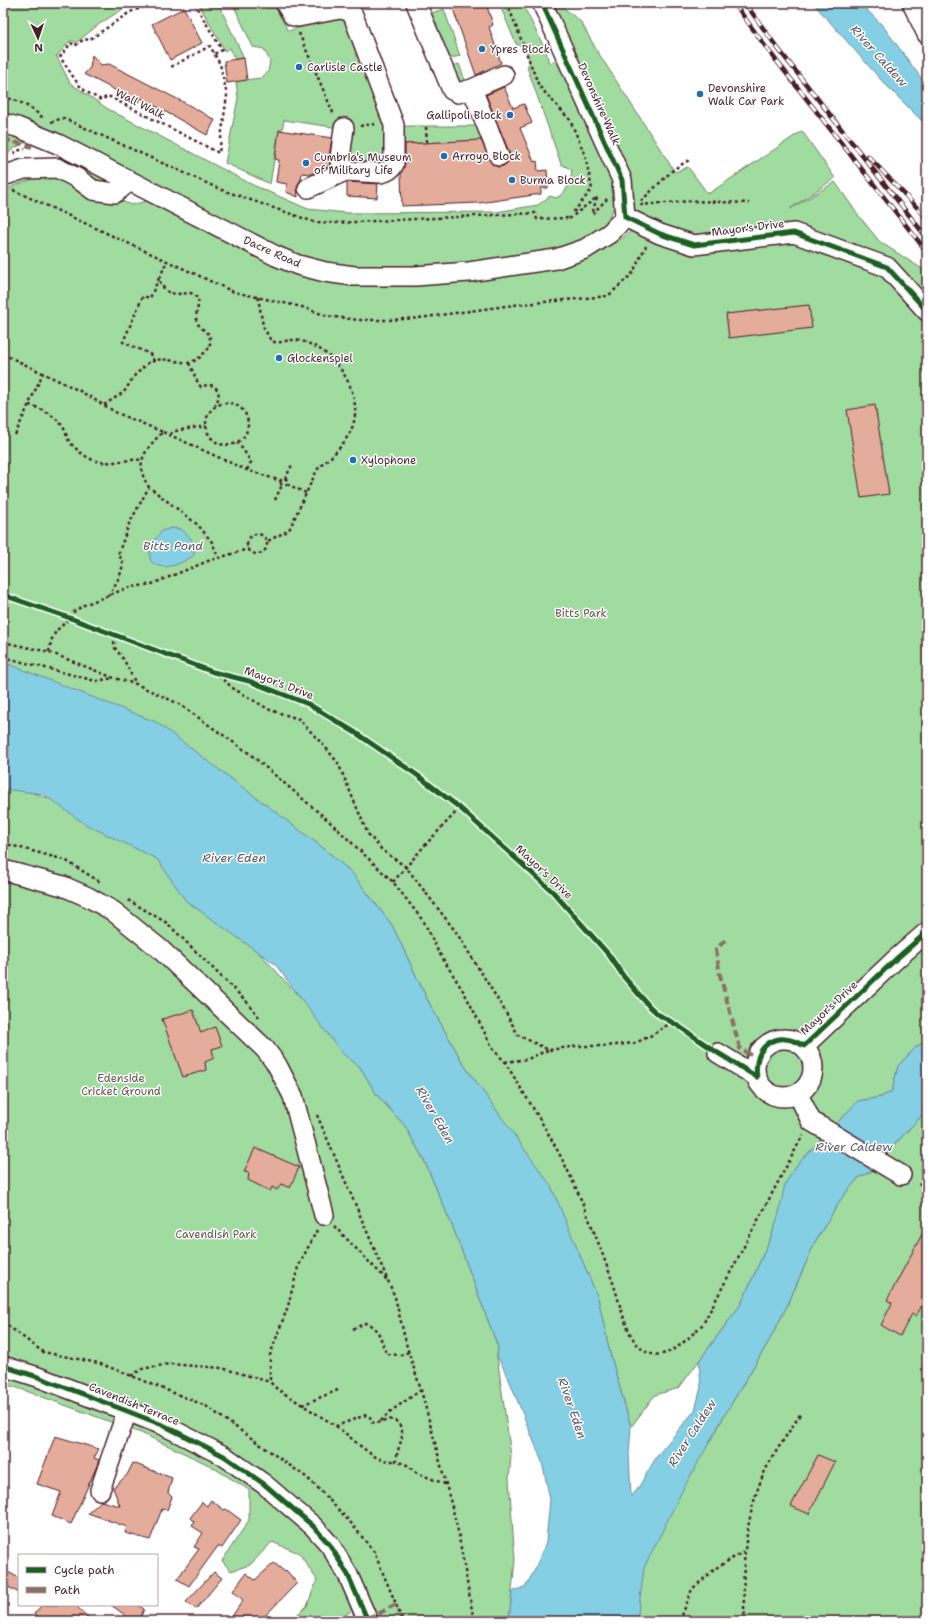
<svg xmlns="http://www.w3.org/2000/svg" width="930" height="1624" font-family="'Shantell Sans',sans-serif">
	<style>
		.green { fill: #a0dba0; stroke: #757d66 }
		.water { fill: #85cfe5; stroke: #6d899b }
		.building { fill: #e4ac9a; stroke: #4a1f2b }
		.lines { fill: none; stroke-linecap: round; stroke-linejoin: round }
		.minor-casing { stroke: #4a1f2b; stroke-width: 22 }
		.path { stroke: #4a1f2b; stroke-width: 2.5; stroke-dasharray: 3 3; stroke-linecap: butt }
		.minor { stroke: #fff; stroke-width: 19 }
		.rail-casing { stroke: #4a1f2b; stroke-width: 4.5 }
		.rail { stroke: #fff; stroke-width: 3; stroke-dasharray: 9; stroke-linecap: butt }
		.quiet { stroke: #8d6e63; stroke-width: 4; stroke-dasharray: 8 4; stroke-linecap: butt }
		.cycleway-casing { stroke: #fff; stroke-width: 8 }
		.cycleway { stroke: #1b5e20; stroke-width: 5 }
		.poi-dot { fill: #1f6fb2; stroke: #fff; stroke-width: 1.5 }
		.labels { text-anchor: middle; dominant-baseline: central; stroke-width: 3; stroke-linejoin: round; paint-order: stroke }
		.poi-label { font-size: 11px; fill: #4a1f2b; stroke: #fff; text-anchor: start }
		.street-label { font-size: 11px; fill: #4a1f2b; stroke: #fff }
		.park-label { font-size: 11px; fill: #64574e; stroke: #fff }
		.water-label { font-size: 12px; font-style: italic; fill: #5c5463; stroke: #fff }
	</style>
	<rect width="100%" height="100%" fill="#fff"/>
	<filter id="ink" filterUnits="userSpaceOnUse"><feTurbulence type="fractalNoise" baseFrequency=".025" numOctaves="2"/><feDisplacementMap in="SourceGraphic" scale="8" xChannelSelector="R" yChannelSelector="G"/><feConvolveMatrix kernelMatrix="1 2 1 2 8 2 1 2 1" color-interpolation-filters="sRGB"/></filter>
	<g filter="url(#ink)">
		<path class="green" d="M 3,3 L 132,3 L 98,25 L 76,43 L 71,40 L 57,56 L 56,55 L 70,83 L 108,109 L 253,185 L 308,209 L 347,213 L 496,212 L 538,205 L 550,196 L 556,198 C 568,192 570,182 572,170 L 561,164 L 527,67 L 530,62 L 525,47 L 516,44 L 499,3 L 522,3 L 546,51 L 549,64 L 556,59 L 569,61 L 549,3 L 558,3 L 581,22 L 597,51 L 675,172 L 688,167 L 708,194 L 802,131 L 835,178 L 790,209 L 835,182 L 859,216 L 880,242 L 927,272 L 927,1041 L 916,1047 L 898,1066 L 892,1091 L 881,1097 L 858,1101 L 796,1166 L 771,1237 L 741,1304 L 679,1388 L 655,1395 L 631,1427 L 610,1353 L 598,1298 L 583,1263 L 496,1110 L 464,1065 L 428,1001 L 392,925 L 351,872 L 322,847 L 3,662 L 3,192 L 13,186 L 55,171 L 76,165 L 86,165 L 107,174 L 106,194 L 131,205 L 154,199 L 311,275 L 551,266 L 597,254 L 625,236 L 637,226 L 615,206 L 603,227 L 566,250 L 465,267 L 362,270 L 299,258 L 3,118 Z
			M 198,3 L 218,3 L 244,58 L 235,59 L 230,48 L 225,51 Z
			M 242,3 C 251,3 259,3 267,9 L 276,8 L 288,31 L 338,16 L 347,18 L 403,126 L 479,126 L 488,140 L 398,144 L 388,164 L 346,162 L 339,128 L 284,120 L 282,131 L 279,131 L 270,184 L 225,163 L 238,98 L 236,81 L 261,78 L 268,72 L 270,61 L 264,49 L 253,47 L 234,6 Z
			M 444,9 L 460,56 L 447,59 L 428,14 Z
			M 459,64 L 466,83 L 460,84 L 449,67 Z
			M 3,129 L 33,139 C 21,146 5,148 6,164 L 3,162 Z
			M 3,782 L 89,813 L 145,847 L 216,910 L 266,960 L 334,1035 L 360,1067 L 377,1095 L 405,1126 L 424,1160 L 454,1230 L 498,1347 L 497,1356 L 511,1456 L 509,1479 L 515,1560 L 509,1621 L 365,1621 L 360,1604 L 338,1621 L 290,1621 L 307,1606 L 317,1580 L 299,1553 L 272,1542 L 250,1565 L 231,1571 L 222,1561 L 249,1520 L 249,1490 L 209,1465 L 141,1433 L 18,1388 L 3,1384 Z
			M 927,1110 L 927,1621 L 630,1621 L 643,1535 L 713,1437 L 724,1416 L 769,1341 L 788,1304 L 815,1242 L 841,1199 L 858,1178 L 872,1171 L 886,1154 Z"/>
		<path class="water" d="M 813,3 L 860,3 L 883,26 L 927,86 L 927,126 L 882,81 Z
			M 171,528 L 181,529 C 190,537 196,542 194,555 C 183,563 161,574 150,560 L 150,545 L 162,531 Z
			M 3,662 L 156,722 L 322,847 L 351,872 L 392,925 L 428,1001 L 464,1065 L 551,1186 L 598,1298 L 610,1353 L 631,1427 L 629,1454 L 631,1496 L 637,1490 L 657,1456 L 695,1410 L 701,1387 L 699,1361 L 741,1304 L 771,1237 L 779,1213 L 785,1184 L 796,1166 L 858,1101 L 881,1097 L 892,1091 L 898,1066 L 916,1047 L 927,1041 L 927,1110 L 892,1147 L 872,1171 L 858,1178 L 841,1199 L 815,1242 L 788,1304 L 769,1341 L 724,1416 L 681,1493 L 644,1568 L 637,1621 L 509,1621 L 512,1592 L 526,1586 L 535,1569 L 546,1542 L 550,1499 L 542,1462 L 508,1377 L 497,1356 L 498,1347 L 454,1230 L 424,1160 L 405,1126 L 377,1095 L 360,1067 L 342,1053 L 275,964 L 186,901 L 157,859 L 85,824 L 43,794 L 3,789 Z"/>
		<path class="building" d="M 451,3 L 486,3 L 493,25 L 489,27 L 501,63 L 476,75 Z
			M 184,8 L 202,43 L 170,60 L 152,24 Z
			M 92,55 L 101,65 L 109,64 L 187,104 L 215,120 L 207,135 L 141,98 L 138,102 L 84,74 L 90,68 Z
			M 244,58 L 247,80 L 227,83 L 224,61 Z
			M 504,87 L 513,108 L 524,104 L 532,123 L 520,128 L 534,162 L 537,161 L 538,171 L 547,170 L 548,188 L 541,188 L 541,194 L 479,203 L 402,206 L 401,173 L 405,164 L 405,144 L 481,140 L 492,164 L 498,167 L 503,166 L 507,163 L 510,158 L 509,152 L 486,95 Z
			M 279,130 L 332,138 L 329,157 L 330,166 L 311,174 L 302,173 L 301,180 L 297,187 L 298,197 L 286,192 L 287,184 L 276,182 L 279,160 L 275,159 Z
			M 347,182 L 378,184 L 377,198 L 347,196 Z
			M 809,305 L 812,328 L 729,338 L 726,314 Z
			M 875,405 L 889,494 L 861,498 L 847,410 Z
			M 193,1010 L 201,1033 L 215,1027 L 222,1046 L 212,1049 L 214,1058 L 205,1062 L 206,1070 L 183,1077 L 162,1019 Z
			M 255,1148 L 299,1167 L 290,1188 L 281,1184 L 277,1190 L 272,1187 L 270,1191 L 248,1180 L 249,1173 L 244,1172 Z
			M 927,1225 L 927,1296 L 916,1316 L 912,1314 L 900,1336 L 881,1325 L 892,1303 L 887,1300 Z
			M 55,1436 L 99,1449 L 94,1458 L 99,1460 L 96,1468 L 71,1524 L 52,1516 L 61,1492 L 37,1484 Z
			M 818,1455 L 835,1462 L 809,1514 L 791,1506 Z
			M 133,1463 L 172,1478 L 168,1493 L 172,1497 L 167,1510 L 162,1509 L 150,1540 L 125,1533 L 127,1527 L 88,1513 L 101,1501 L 120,1506 L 113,1488 L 127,1475 Z
			M 211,1500 L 224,1510 L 226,1509 L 241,1520 L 222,1548 L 218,1546 L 189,1586 L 177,1579 L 199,1549 L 194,1547 L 203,1533 L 192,1526 L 194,1522 L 190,1518 L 202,1502 L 207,1506 Z
			M 274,1563 L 285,1572 L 286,1570 L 297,1583 L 260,1621 L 229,1621 L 243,1600 L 233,1591 L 246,1573 L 255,1580 Z
			M 8,1572 L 19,1578 L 19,1593 L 3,1584 L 3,1578 Z
			M 214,1572 L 222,1578 L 196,1609 L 186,1602 Z
			M 42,1605 L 75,1605 L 92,1621 L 45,1621 L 34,1614 Z
			M 111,1605 L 138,1605 L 144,1609 L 139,1621 L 120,1621 L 125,1615 Z"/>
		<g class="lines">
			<defs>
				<path id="minor" d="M 285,3 L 293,16 L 298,17 L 340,9 L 347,10 L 353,15 L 394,125 L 394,164 C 391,170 387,172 380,173 L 345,171 L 341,169 L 340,158 L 344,128
					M 416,3 L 452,90 L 458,93 L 472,89 L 499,156
					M 542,3 L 622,180 L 625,217
					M 912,3 L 927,34
					M 472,89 L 504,75
					M 3,123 L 17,127 L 58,144 L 276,256 L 298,265 L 325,272 L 354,276 L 415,276 L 469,272 L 556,259 L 585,249 L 610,233 L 625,217
					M 3,176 L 24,169 L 57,168 L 77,178 L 93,190 L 115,193 L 130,181
					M 308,188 L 345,171
					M 625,217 L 660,234 L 694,245 L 794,233 L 887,267 L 927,311
					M 3,870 L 63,886 L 88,897 L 113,911 L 160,949 L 265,1049 L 277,1065 L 293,1096 L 324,1215
					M755 1068a29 29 0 1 1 58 0a29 29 0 1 1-58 0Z
					M 804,1046 L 896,959 L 927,932
					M 718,1053 L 757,1077
					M 798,1094 L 811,1121 L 901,1175
					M 3,1366 L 38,1377 L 127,1411 L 165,1426 L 224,1456 L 264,1484 L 313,1526 L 330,1545 L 348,1575 L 368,1621
					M 100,1490 L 127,1411"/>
			</defs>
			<use href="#minor" class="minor-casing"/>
			<path class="path" d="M 156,3 L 130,12 L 89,40 L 84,39 L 75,46 L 71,43 L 60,57 L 78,84 L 85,91 L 101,100 L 108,96 L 219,153 L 227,95 L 220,64 L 210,46 L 169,68
				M 194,3 L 222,50 L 214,54
				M 510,3 L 509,8 L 539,86 L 570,120 L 585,155 L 592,189 L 572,214
				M 299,33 L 334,115
				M 3,97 C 19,100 33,108 44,119
				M 51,122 L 63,118 L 222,190 L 314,222 L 335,223 L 535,213 L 537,219 L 569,218
				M 360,126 L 375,124
				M 426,127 L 427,143
				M 14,154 L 16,151 L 25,149
				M 13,190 L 234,292 L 302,307 L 327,316 L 358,320 L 390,320 L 419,318 L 513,305 L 608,296 L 632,274 L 646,246
				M 641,201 L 674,169 L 691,159
				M 640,205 L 691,201 L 749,203
				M 569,219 L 597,197 L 592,214 L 607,199
				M 258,297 L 263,326 L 270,339 C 277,346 284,340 292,340 C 297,340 303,341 307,343 C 340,354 368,402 349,434 C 344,443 337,451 330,458 C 325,462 321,465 317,470 L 289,530 L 266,542
				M 3,354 L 80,391 L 117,413 L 163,432 C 145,449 133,464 149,487 L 198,525 L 212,542 L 218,557
				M 154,361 L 150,354 L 123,342 L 143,296 L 150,298 L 159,278
				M 189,363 L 198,383 L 201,387 C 215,380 224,393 215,405
				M206 424a21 21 0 1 1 42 0a21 21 0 1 1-42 0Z
				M 29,405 C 39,407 55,416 61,424 C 65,428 66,436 69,441 C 74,448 85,457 93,460 C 109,466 126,458 142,460
				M 104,405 L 124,392 L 135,375 L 148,363 L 161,359 L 189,363 L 198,359 L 210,347 L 210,336 C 207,331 201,329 198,324 C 193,316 200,307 198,298 L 191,293 L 176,294 L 170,293 L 165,290 L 160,282 L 160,277 L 167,261
				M 163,432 L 244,469 L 281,481
				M 170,434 L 175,431 L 206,426
				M 15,435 L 43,373
				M 237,442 L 244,451 L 251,462 L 247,470
				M280.5 482a3.5 3.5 0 1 1 7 0a3.5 3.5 0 1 1-7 0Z
				M 285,479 L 292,465
				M 287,484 L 306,493
				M 275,500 L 282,485
				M247 544a10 10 0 1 1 20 0a10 10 0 1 1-20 0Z
				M 3,595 L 70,618 L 213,672 L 249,681 L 308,704 L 356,733 L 417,775 L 460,808 L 553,892 L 578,919 L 609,955 L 624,977 L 649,1006 L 659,1015 L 677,1025 L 705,1045
				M 108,596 C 115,585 123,574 123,560 L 118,555 L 119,552 L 129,524 L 149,487
				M 117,636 L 114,642 L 115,648 L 124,660 L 136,684
				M 3,642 L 49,652 L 114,678 L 136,684 L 179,704 L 250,754 L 330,822 L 393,882 L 424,922 L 438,951 L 465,994 L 493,1049 L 505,1062 C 524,1094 545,1126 562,1159 C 582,1198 597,1239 612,1280 C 620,1300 626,1345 649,1353 C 669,1361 690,1336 703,1324 L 803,1135
				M 49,652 L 51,641 L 56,631 L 70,618 L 72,613 L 84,605 L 127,588 L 152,584 L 208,561 L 248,549
				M 3,657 L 96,681 L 113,678
				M 214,672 L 234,689 L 270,710 L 299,719 L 326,748 L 338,763 L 368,834 L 382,850 L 406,867 L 456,932 L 505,1011 L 518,1035 L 549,1050 L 577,1046 L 606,1046 L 635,1043 L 652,1035 L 672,1022
				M 3,843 L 65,860 L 100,882
				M 393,882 L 426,844 L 460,808
				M 128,900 L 167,923 L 247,1002 L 259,1017
				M 505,1062 L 528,1059 L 548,1050
				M 317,1115 L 395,1297 L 407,1347 L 421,1390 L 457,1526 L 474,1621
				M 927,1172 L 919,1185 L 927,1190
				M 334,1226 L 387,1280
				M 317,1230 L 298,1267 L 288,1306 L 270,1355 L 270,1382 L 277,1389 L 336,1426 L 366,1415 L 370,1417 L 372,1422 L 375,1423 L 393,1419 C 411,1431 397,1444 396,1461 L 407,1465 L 417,1473 L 445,1484
				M 3,1322 L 43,1352 L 98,1363 L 117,1370 L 206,1406 L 306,1477 L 317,1487 L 351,1523 L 374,1552 L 396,1604 L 402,1621
				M 353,1329 L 366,1323 C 383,1331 379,1340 387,1354 L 400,1355 L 409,1352
				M 131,1376 L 142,1369 L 169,1364 L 222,1368 L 270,1382
				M 302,1405 L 338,1390
				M 381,1421 L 391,1411 L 421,1390
				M 336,1426 C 349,1435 370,1457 383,1460 C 387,1461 392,1461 396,1461
				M 680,1621 L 692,1589 L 716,1568 L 745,1551
				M 745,1621 C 741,1572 744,1519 764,1473 C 773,1454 790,1431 801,1413"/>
			<use href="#minor" class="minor"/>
			<defs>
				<path id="rail" d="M 734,3 L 768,50 L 927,252
					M 745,3 L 776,46 L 927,238
					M 868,156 L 927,218"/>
			</defs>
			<use href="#rail" class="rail-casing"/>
			<use href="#rail" class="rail"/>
			<path class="quiet" d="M 3,139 L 32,147
				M 725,940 L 716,950 L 720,975 L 740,1049 L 757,1058
				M 367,1618 L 380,1613 L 396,1604"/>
			<defs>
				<path id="cycleway" d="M 542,3 L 622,180 L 625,217 L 660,234 L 694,245 L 794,233 L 887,267 L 927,311
					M 3,595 L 70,618 L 213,672 L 249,681 L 308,704 L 356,733 L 417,775 L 460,808 L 553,892 L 609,955 L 624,977 L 649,1006 L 659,1015 L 677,1025 L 718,1053 L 757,1077
					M 757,1077 C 752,1046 777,1028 804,1046 L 896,959 L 927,932
					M 3,1366 L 38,1377 L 127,1411 L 165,1426 L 224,1456 L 264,1484 L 313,1526 L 330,1545 L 348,1575 L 368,1621"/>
			</defs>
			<use href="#cycleway" class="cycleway-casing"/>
			<use href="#cycleway" class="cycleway"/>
		</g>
	</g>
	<g class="poi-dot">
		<circle cx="482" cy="49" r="4"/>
		<circle cx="299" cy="67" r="4"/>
		<circle cx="700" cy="94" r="4"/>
		<circle cx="510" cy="115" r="4"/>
		<circle cx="444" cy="156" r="4"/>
		<circle cx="306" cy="163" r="4"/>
		<circle cx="512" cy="180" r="4"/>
		<circle cx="279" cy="358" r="4"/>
		<circle cx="353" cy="460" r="4"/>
	</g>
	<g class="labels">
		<g class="poi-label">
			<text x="490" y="49">Ypres Block</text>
			<text x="307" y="67">Carlisle Castle</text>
			<text x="708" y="88">Devonshire<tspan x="708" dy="13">Walk Car Park</tspan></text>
			<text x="502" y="115" text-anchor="end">Gallipoli Block</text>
			<text x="452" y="156">Arroyo Block</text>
			<text x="314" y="157">Cumbria's Museum<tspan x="314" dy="13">of Military Life</tspan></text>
			<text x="520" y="180">Burma Block</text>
			<text x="287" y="358">Glockenspiel</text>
			<text x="361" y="460">Xylophone</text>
		</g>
		<g class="street-label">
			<text transform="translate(140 104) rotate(27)">Wall Walk</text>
			<text transform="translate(599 104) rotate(66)">Devonshire Walk</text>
			<text transform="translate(748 228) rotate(-7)">Mayor's Drive</text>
			<text transform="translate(272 252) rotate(24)">Dacre Road</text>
			<text transform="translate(279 683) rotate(21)">Mayor's Drive</text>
			<text transform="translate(544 872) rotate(43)">Mayor's Drive</text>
			<text transform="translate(829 1008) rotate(-43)">Mayor's Drive</text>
			<text transform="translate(134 1404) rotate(22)">Cavendish Terrace</text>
		</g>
		<g class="park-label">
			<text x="581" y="613">Bitts Park</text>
			<text x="121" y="1078">Edenside<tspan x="121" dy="13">Cricket Ground</tspan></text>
			<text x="216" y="1234">Cavendish Park</text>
		</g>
		<g class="water-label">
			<text transform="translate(879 56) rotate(48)">River Caldew</text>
			<text x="173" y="546">Bitts Pond</text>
			<text x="234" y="858">River Eden</text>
			<text transform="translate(435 1115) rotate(60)">River Eden</text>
			<text x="854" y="1147">River Caldew</text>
			<text transform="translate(572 1408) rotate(71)">River Eden</text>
			<text transform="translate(692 1433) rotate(-57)">River Caldew</text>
		</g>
	</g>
	<rect width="930" height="1624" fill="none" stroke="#fff" stroke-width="16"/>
	<rect x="8" y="8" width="914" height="1608" fill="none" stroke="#4a1f2b" stroke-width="1.5" filter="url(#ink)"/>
	<rect x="18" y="1554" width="140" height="52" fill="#ffffff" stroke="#b7a5aa"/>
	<rect x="26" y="1567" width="20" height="6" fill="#1b5e20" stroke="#b7a5aa"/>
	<text x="54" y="1574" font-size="12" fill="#4a1f2b">Cycle path</text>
	<rect x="26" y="1587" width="20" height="6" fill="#8d6e63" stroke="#b7a5aa"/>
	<text x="54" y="1594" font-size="12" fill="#4a1f2b">Path</text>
	<g transform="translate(38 38) rotate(177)" stroke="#ffffff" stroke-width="3" paint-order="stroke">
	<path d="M0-3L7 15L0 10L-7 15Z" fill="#4a1f2b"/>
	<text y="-6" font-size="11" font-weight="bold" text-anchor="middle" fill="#4a1f2b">N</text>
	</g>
</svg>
